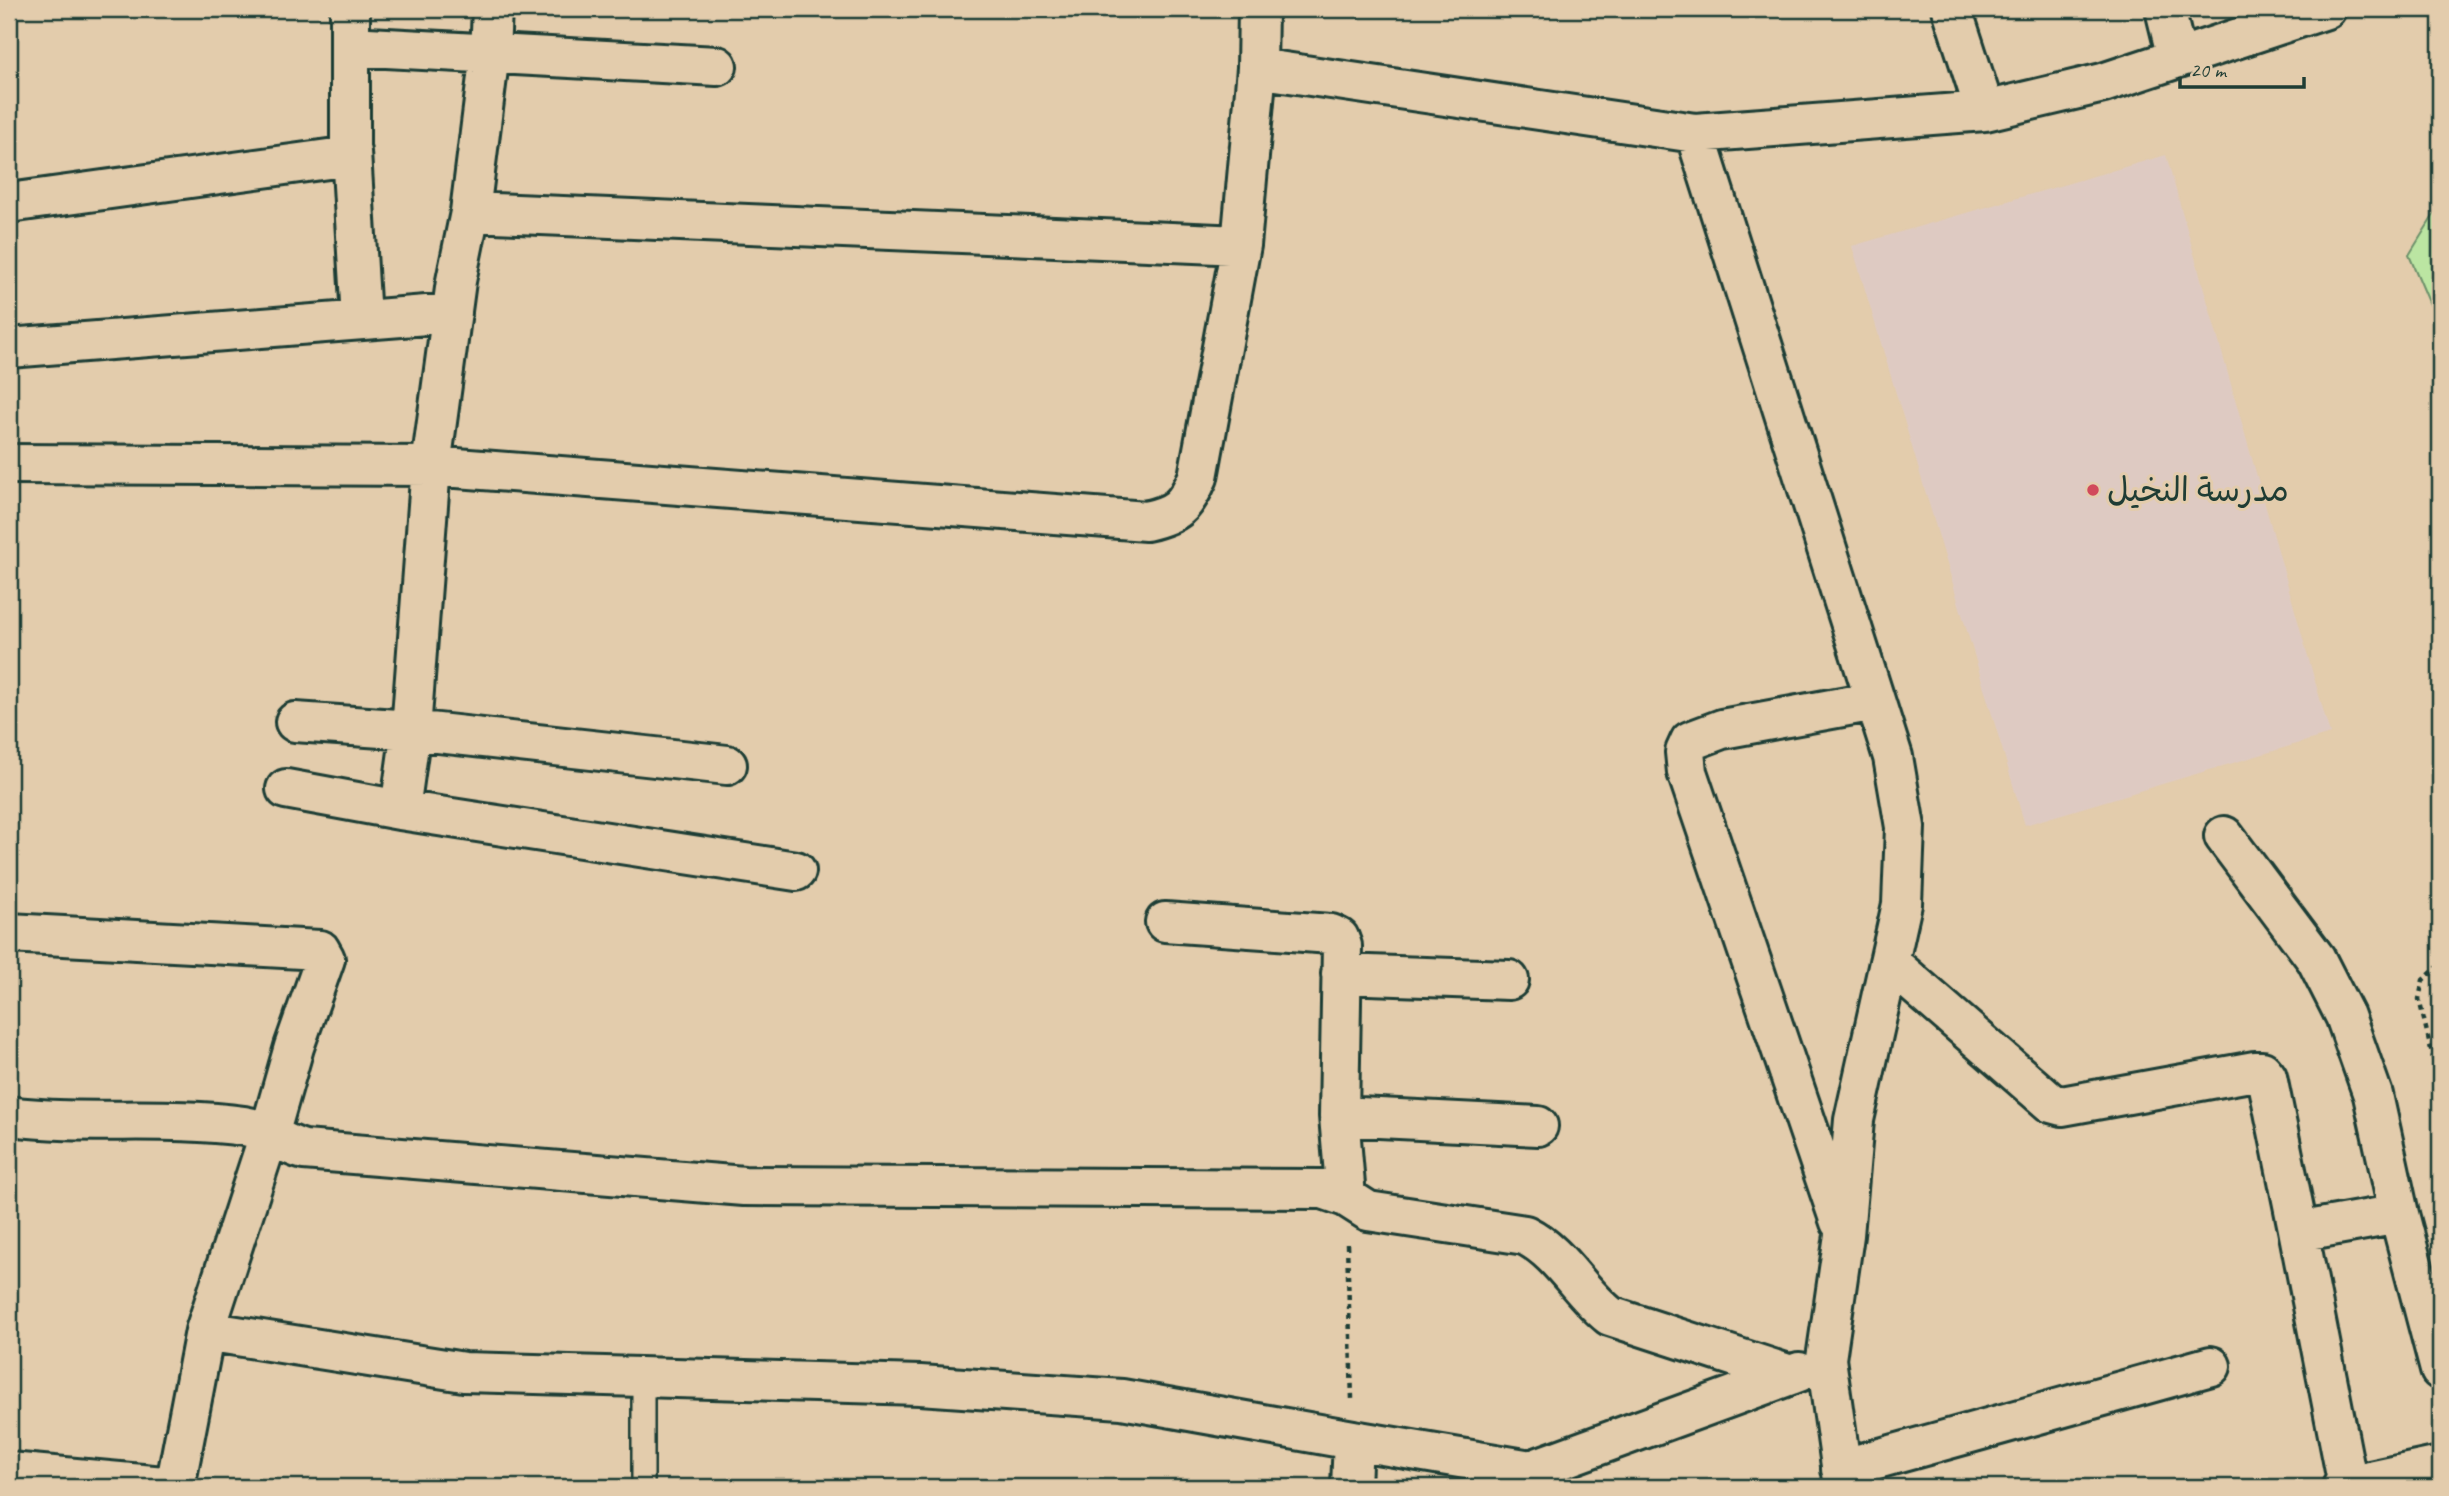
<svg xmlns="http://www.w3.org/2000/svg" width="2449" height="1496" font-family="Caveat,'Playpen Sans Arabic',sans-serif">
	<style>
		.built { fill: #decac2 }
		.green { fill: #bbe5a2; stroke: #6d916b; stroke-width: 2 }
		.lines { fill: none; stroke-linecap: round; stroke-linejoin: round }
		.lane-casing { stroke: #1f3d34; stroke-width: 26 }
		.street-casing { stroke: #1f3d34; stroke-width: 44 }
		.path { stroke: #1f3d34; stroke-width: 4.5; stroke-dasharray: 5 5; stroke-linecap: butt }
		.lane { stroke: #e3ccac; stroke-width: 21 }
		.street { stroke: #e3ccac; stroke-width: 38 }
		.poi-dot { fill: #d1495b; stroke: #e3ccac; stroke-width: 2.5 }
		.labels { text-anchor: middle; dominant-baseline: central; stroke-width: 6; stroke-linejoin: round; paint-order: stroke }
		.poi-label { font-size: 33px; fill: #1f3d34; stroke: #e3ccac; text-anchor: start }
	</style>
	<rect width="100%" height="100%" fill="#e3ccac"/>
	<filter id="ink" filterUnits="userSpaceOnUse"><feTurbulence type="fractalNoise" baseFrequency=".0143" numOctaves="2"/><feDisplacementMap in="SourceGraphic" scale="14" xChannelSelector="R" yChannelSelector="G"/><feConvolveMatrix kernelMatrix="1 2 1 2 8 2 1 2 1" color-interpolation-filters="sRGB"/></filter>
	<g filter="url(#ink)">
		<path class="built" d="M 2166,155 L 2330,734 L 2025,825 L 1852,246 Z"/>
		<path class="green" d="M 2440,205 L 2440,328 L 2409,255 Z"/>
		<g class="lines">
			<defs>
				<path id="lane" d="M 643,1377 L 643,1487"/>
				<path id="street" d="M 1952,9 L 1985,111
					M 2165,9 L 2177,58
					M 350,46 L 717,66
					M 1257,68 L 1695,133 L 1985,111 L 2103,83 L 2326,9
					M 1695,133 L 1893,757 L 1905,827 L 1902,904 L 1854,1120 L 1844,1235 L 1826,1359 L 1844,1487
					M 351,152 L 361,319
					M 9,203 L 350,156 L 350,9
					M 470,212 L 1241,245
					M 9,348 L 452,313
					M 9,464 L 431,466 L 1146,521 C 1177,514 1185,507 1198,477 L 1241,245 L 1257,68 L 1258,9
					M 295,722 L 411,730 L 727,765
					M 286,789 L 400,810 L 796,871
					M 400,810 L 411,730 L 431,466 L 456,281 L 470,212 L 490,53 L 492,9
					M 2224,836 L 2316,959 L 2345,1016 L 2373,1095 L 2399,1214 L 2440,1370
					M 1165,922 L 1331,934 L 1339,938 L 1342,946 L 1339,1116 L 1346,1197
					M 9,933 L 320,950 L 325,959 L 294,1047 L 269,1135 L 205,1331
					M 1889,962 L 2051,1103 L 2062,1106 L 2255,1071 L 2262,1071 L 2267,1077 L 2298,1229 L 2303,1231 L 2399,1214
					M 1341,974 L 1509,980
					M 9,1116 C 87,1126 166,1115 244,1126 C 265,1129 282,1144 304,1150 L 744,1186 L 1323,1189 L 1346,1197 L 1368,1211 L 1525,1235 C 1561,1253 1579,1292 1610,1316 L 1791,1375
					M 1339,1116 L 1538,1126
					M 1840,1222 L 1687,772 L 1685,752 L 1690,741 L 1722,729 L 1875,701
					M 2298,1229 L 2348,1486
					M 1841,1469 L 2211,1366
					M 9,1472 L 175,1487
					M 175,1487 L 205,1331 L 464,1372 L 920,1385 L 1122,1399 L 1353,1440
					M 1351,1487 L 1353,1440 L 1531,1470
					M 1529,1487 L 1531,1470 L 1799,1372
					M 2342,1487 L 2440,1466"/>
			</defs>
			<use href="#lane" class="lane-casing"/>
			<use href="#street" class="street-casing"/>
			<path class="path" d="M 2440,965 L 2423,980 L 2419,999 L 2440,1087
				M 1347,1244 L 1352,1399"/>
			<use href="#lane" class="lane"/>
			<use href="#street" class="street"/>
		</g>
	</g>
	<circle class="poi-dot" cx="2093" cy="490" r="7"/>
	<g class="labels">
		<g class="poi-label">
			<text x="2107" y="490">مدرسة النخيل</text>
		</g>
	</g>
	<rect width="2449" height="1496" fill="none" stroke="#e3ccac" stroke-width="35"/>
	<rect x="18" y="18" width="2414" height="1461" fill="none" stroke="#1f3d34" stroke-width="2.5" filter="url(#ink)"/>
	<path d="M2180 77v10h124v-10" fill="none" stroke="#1f3d34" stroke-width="3.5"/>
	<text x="2190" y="77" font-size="21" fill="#1f3d34" stroke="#e3ccac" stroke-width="5" paint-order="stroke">20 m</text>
</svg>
